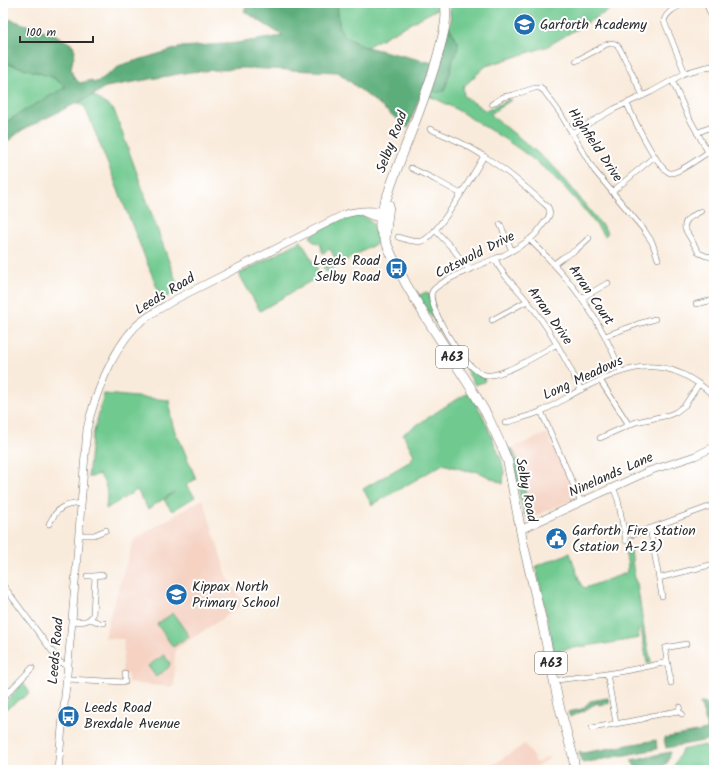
<svg xmlns="http://www.w3.org/2000/svg" width="717" height="773" font-family="Kalam,sans-serif">
	<style>
		.built { fill: #f5d2c2 }
		.green { fill: #70c98f; stroke: #4e7a5d }
		.forest { fill: #5cad7a; stroke: #446c52 }
		.lines { fill: none; stroke-linecap: round; stroke-linejoin: round }
		.street-casing { stroke: #736e69; stroke-width: 6 }
		.secondary-casing { stroke: #736e69; stroke-width: 8 }
		.highway-casing { stroke: #736e69; stroke-width: 10 }
		.street { stroke: #fff; stroke-width: 5 }
		.secondary { stroke: #fff; stroke-width: 7 }
		.highway { stroke: #fff; stroke-width: 9 }
		.labels { text-anchor: middle; dominant-baseline: central; stroke-width: 4; stroke-linejoin: round; paint-order: stroke }
		.shield { fill: #fff; stroke: #6b6b6b; stroke-width: 1 }
		.shield-label { font-size: 13px; font-weight: bold; fill: #2b2b2b }
		.poi-label { font-size: 14px; fill: #2b2b2b; stroke: #fff; text-anchor: start }
		.street-label { font-size: 14px; fill: #2b2b2b; stroke: #fff }
	</style>
	<rect width="100%" height="100%" fill="#fff"/>
	<filter id="ink" filterUnits="userSpaceOnUse"><feTurbulence type="fractalNoise" baseFrequency=".025" numOctaves="2"/><feDisplacementMap in="SourceGraphic" scale="8" xChannelSelector="R" yChannelSelector="G"/><feConvolveMatrix kernelMatrix="1 2 1 2 8 2 1 2 1" color-interpolation-filters="sRGB"/></filter>
	<filter id="wash" filterUnits="userSpaceOnUse"><feTurbulence type="fractalNoise" baseFrequency=".012" numOctaves="4" result="noise"/><feDisplacementMap in="SourceGraphic" scale="16" xChannelSelector="R" yChannelSelector="G"/><feGaussianBlur stdDeviation="0.9" result="paint"/><feColorMatrix in="noise" values="0 0 0 0 0 0 0 0 0 0 0 0 0 0 0 0 0 1.4 0 .05"/><feComposite in="paint" operator="in"/></filter>
	<g filter="url(#wash)">
		<rect width="100%" height="100%" fill="#f9ebdb"/>
		<path class="built" d="M 547,433 L 575,496 L 574,499 L 530,518 L 525,500 L 525,478 L 512,448 Z
			M 203,499 L 228,579 L 244,604 L 175,650 L 174,687 L 128,683 L 128,674 L 122,674 L 124,639 L 105,638 L 109,618 L 134,539 Z
			M 525,744 L 537,763 L 549,756 L 550,758 L 532,770 L 485,770 Z"/>
		<path class="green" d="M 337,3 L 443,3 L 443,6 L 366,47 L 362,46 L 356,42 L 343,34 L 339,26 Z
			M 449,3 L 621,3 L 546,47 L 486,66 L 463,87 L 464,96 L 486,111 L 510,99 L 511,100 L 490,114 L 532,148 L 558,171 L 608,233 L 605,236 C 589,216 573,195 555,178 C 534,158 510,142 485,127 C 467,116 449,104 429,96 L 432,90 L 435,92 L 450,74 L 453,59 L 456,54 L 458,42 L 449,27 L 451,21 Z
			M 3,63 L 13,65 L 52,77 L 66,87 L 27,109 L 3,124 Z
			M 93,95 L 114,110 L 179,289 L 162,300 L 85,107 L 78,103 Z
			M 356,215 C 375,218 374,227 379,242 L 326,272 L 323,267 L 327,265 L 326,263 L 335,258 L 330,249 L 323,253 L 321,249 L 322,248 L 319,243 L 314,242 L 310,236 C 323,229 342,216 356,215 Z
			M 301,241 L 321,275 L 260,311 L 239,274 Z
			M 426,292 L 429,294 L 431,303 L 443,334 L 418,296 Z
			M 459,358 C 467,366 475,374 485,378 L 484,382 L 475,385 Z
			M 468,393 L 470,393 L 484,418 L 502,462 L 504,472 L 503,484 L 479,472 L 464,470 L 443,464 L 372,505 L 363,489 L 409,462 L 414,455 L 403,434 L 452,402 Z
			M 104,394 L 169,400 C 170,413 172,430 180,441 L 196,479 L 186,485 L 195,497 L 172,511 L 164,500 L 174,492 L 148,509 L 137,490 L 106,509 C 107,493 109,488 99,474 L 92,477 L 88,477 L 92,439 Z
			M 524,475 L 525,478 L 525,500 L 530,518 L 529,518 L 527,517 L 524,513 C 522,503 513,480 524,475 Z
			M 631,549 L 633,568 L 636,583 L 637,583 L 646,643 L 647,643 L 651,663 L 647,663 L 641,629 L 638,630 L 639,638 L 605,644 L 605,643 L 554,651 L 536,566 L 570,553 L 581,585 L 585,588 L 626,573 L 628,566 L 625,551 Z
			M 173,613 L 189,636 L 173,647 L 157,624 Z
			M 164,655 L 170,663 L 169,667 L 156,677 L 148,666 Z
			M 23,682 L 30,693 L 4,710 L 3,704 L 14,694 L 16,689 Z
			M 705,745 L 714,758 L 714,770 L 672,770 L 682,750 Z"/>
		<path class="forest" d="M 248,3 L 337,3 C 338,11 338,28 343,34 C 347,39 357,43 362,46 L 433,63 L 408,128 L 338,72 L 243,68 L 190,72 L 106,87 L 101,89 L 99,92 L 22,130 L 3,145 L 3,124 L 27,109 L 66,87 L 52,77 L 13,65 L 3,63 L 3,17 L 54,34 L 73,45 L 75,51 L 71,68 L 73,76 L 80,83 L 92,80 L 93,83 L 99,81 L 121,65 L 182,47 L 237,43 L 283,36 L 244,11 Z
			M 449,27 L 458,42 L 458,48 L 456,55 L 453,59 L 445,90 C 440,93 436,93 432,90 L 441,58 Z
			M 512,448 L 524,475 L 521,476 L 517,484 L 513,460 L 509,449 Z
			M 608,698 L 609,703 L 599,705 L 598,703 C 591,705 586,711 579,713 C 576,715 573,715 570,717 L 568,712 L 582,709 L 590,701 Z
			M 700,703 L 714,704 L 714,740 L 708,740 L 666,748 L 664,738 L 707,730 L 705,718 Z
			M 656,740 L 657,749 L 583,763 L 581,761 L 579,751 L 583,753 Z
			M 671,752 L 668,762 L 657,770 L 637,770 L 631,760 Z"/>
	</g>
	<g filter="url(#ink)">
		<g class="lines">
			<defs>
				<path id="street" d="M 706,3 L 714,22
					M 576,61 C 583,57 590,53 597,50 C 606,44 615,38 621,51 L 643,96
					M 685,73 L 664,21 C 666,12 677,7 685,3
					M 672,80 L 687,114 L 708,152
					M 492,104 L 503,97 L 513,95 L 535,88 L 540,88 L 544,91 L 560,113 L 594,170 L 644,230 L 652,242 L 658,259
					M 627,104 C 632,115 659,173 671,173 C 680,173 705,154 714,148
					M 430,129 C 449,137 468,145 485,157 C 508,171 528,189 548,207 C 552,214 548,218 544,223 C 540,229 536,235 530,239 C 522,246 513,250 504,255 C 490,261 438,280 432,292 C 429,298 438,317 441,323 C 448,337 470,373 486,375 C 501,378 543,352 557,344
					M 572,133 L 614,109 L 651,92 L 685,73 L 706,67 L 714,66
					M 697,133 L 706,129 L 714,126
					M 411,168 L 434,179 L 461,194
					M 612,192 L 655,156
					M 701,211 C 693,216 683,219 685,229 L 699,253 L 706,256 L 714,257
					M 500,224 L 512,251
					M 435,230 L 453,249 L 469,270
					M 398,237 C 405,239 414,243 422,241 C 438,236 474,173 484,156
					M 530,240 C 570,278 601,319 621,372
					M 495,259 C 500,271 508,279 517,289 C 523,296 530,304 536,312 C 554,337 568,363 581,390
					M 554,264 L 562,258 L 576,250 L 589,238
					M 582,298 L 608,283
					M 696,304 L 714,300
					M 492,320 L 527,301
					M 605,336 L 638,324 L 655,319
					M 600,380 L 629,425
					M 541,411 L 581,502
					M 505,423 C 517,419 531,416 542,411 C 555,405 567,397 580,390 C 632,363 667,353 714,396
					M 600,438 L 636,422 L 669,415 L 676,412 L 685,405 L 699,384
					M 613,487 L 618,500 L 626,541
					M 49,524 C 58,507 62,505 82,503
					M 650,528 L 662,596
					M 79,535 L 94,535 L 106,530
					M 632,535 L 714,505
					M 87,576 L 93,576 L 103,575
					M 659,578 L 714,564
					M 3,585 L 60,662 L 63,664 L 68,665
					M 90,619 L 100,623 L 104,623
					M 72,621 C 81,622 88,623 93,615 L 95,576
					M 607,674 L 616,723
					M 67,679 L 125,682 L 125,674
					M 554,681 C 571,677 589,677 606,674 C 626,671 647,667 667,662
					M 671,683 L 665,648 L 686,644
					M 3,698 L 32,668
					M 680,707 L 678,711 L 682,714
					M 592,728 L 643,719 L 650,716 L 678,711"/>
				<path id="secondary" d="M 363,212 L 372,216 L 384,219
					M 520,530 L 649,471 L 695,456 L 714,447
					M 58,770 L 72,621 L 87,429 C 94,397 112,351 135,327 C 147,315 162,308 176,299 L 343,215 C 356,210 372,210 385,212"/>
				<path id="highway" d="M 445,3 C 448,19 443,35 439,51 C 426,101 403,148 387,197 C 382,206 379,219 380,229 L 393,258 L 406,284 L 425,316 L 471,388 L 487,415 L 501,445 L 508,462 L 523,543 L 542,622 L 559,705 L 573,756 L 575,770
					M 385,240 L 389,205"/>
			</defs>
			<use href="#street" class="street-casing"/>
			<use href="#secondary" class="secondary-casing"/>
			<use href="#highway" class="highway-casing"/>
			<use href="#street" class="street"/>
			<use href="#secondary" class="secondary"/>
			<use href="#highway" class="highway"/>
		</g>
	</g>
	<defs>
		<symbol id="school-disc" viewBox="-11 -11 22 22"><circle r="9.5" fill="#1f6fb2" stroke="#fff"/><path d="M0-5L7-2L0 1L-7-2ZM-4 1L0 2.5L4 1V4Q0 6-4 4Z" fill="#fff"/></symbol>
		<symbol id="bus-disc" viewBox="-11 -11 22 22"><circle r="9.5" fill="#1f6fb2" stroke="#fff"/><path d="M-5-6H5V4H4V6H2V4H-2V6H-4V4H-5ZM-3.5-4V0h7V-4ZM-3.5 1.2v1.5H-2V1.2ZM2 1.2v1.5H3.5V1.2Z" fill="#fff"/></symbol>
		<symbol id="civic-disc" viewBox="-11 -11 22 22"><circle r="9.5" fill="#1f6fb2" stroke="#fff"/><path d="M-.6-6.5H3V-4.5H.6V-3L4-1V1h2V6H-6V1h2V-1L-.6-3ZM-1.2 2.5V6h2.4V2.5Z" fill="#fff"/></symbol>
	</defs>
	<g fill-rule="evenodd">
		<use href="#school-disc" x="512" y="12" width="25" height="25"/>
		<use href="#bus-disc" x="384" y="256" width="25" height="25"/>
		<use href="#civic-disc" x="544" y="526" width="25" height="25"/>
		<use href="#school-disc" x="164" y="582" width="25" height="25"/>
		<use href="#bus-disc" x="56" y="704" width="25" height="25"/>
	</g>
	<g class="labels">
		<g class="shield">
			<rect x="436" y="346" width="32" height="22" rx="3"/>
			<rect x="535" y="652" width="32" height="22" rx="3"/>
		</g>
		<g class="shield-label">
			<text x="452" y="357">A63</text>
			<text x="551" y="663">A63</text>
		</g>
		<g class="poi-label">
			<text x="540" y="25">Garforth Academy</text>
			<text x="380" y="261" text-anchor="end">Leeds Road<tspan x="380" dy="16">Selby Road</tspan></text>
			<text x="572" y="531">Garforth Fire Station<tspan x="572" dy="16">(station A-23)</tspan></text>
			<text x="192" y="587">Kippax North<tspan x="192" dy="16">Primary School</tspan></text>
			<text x="84" y="708">Leeds Road<tspan x="84" dy="16">Brexdale Avenue</tspan></text>
		</g>
		<g class="street-label">
			<text transform="translate(392 142) rotate(-69)">Selby Road</text>
			<text transform="translate(595 145) rotate(56)">Highfield Drive</text>
			<text transform="translate(475 255) rotate(-27)">Cotswold Drive</text>
			<text transform="translate(165 294) rotate(-31)">Leeds Road</text>
			<text transform="translate(591 295) rotate(56)">Arran Court</text>
			<text transform="translate(550 316) rotate(55)">Arran Drive</text>
			<text transform="translate(583 378) rotate(-25)">Long Meadows</text>
			<text transform="translate(611 475) rotate(-24)">Ninelands Lane</text>
			<text transform="translate(526 490) rotate(79)">Selby Road</text>
			<text transform="translate(56 651) rotate(-85)">Leeds Road</text>
		</g>
	</g>
	<rect width="717" height="773" fill="none" stroke="#fff" stroke-width="16"/>
	<path d="M20 36v6h73v-6" fill="none" stroke="#2b2b2b" stroke-width="2"/>
	<text x="26" y="36" font-size="12" fill="#2b2b2b" stroke="#ffffff" stroke-width="3" paint-order="stroke">100 m</text>
</svg>
